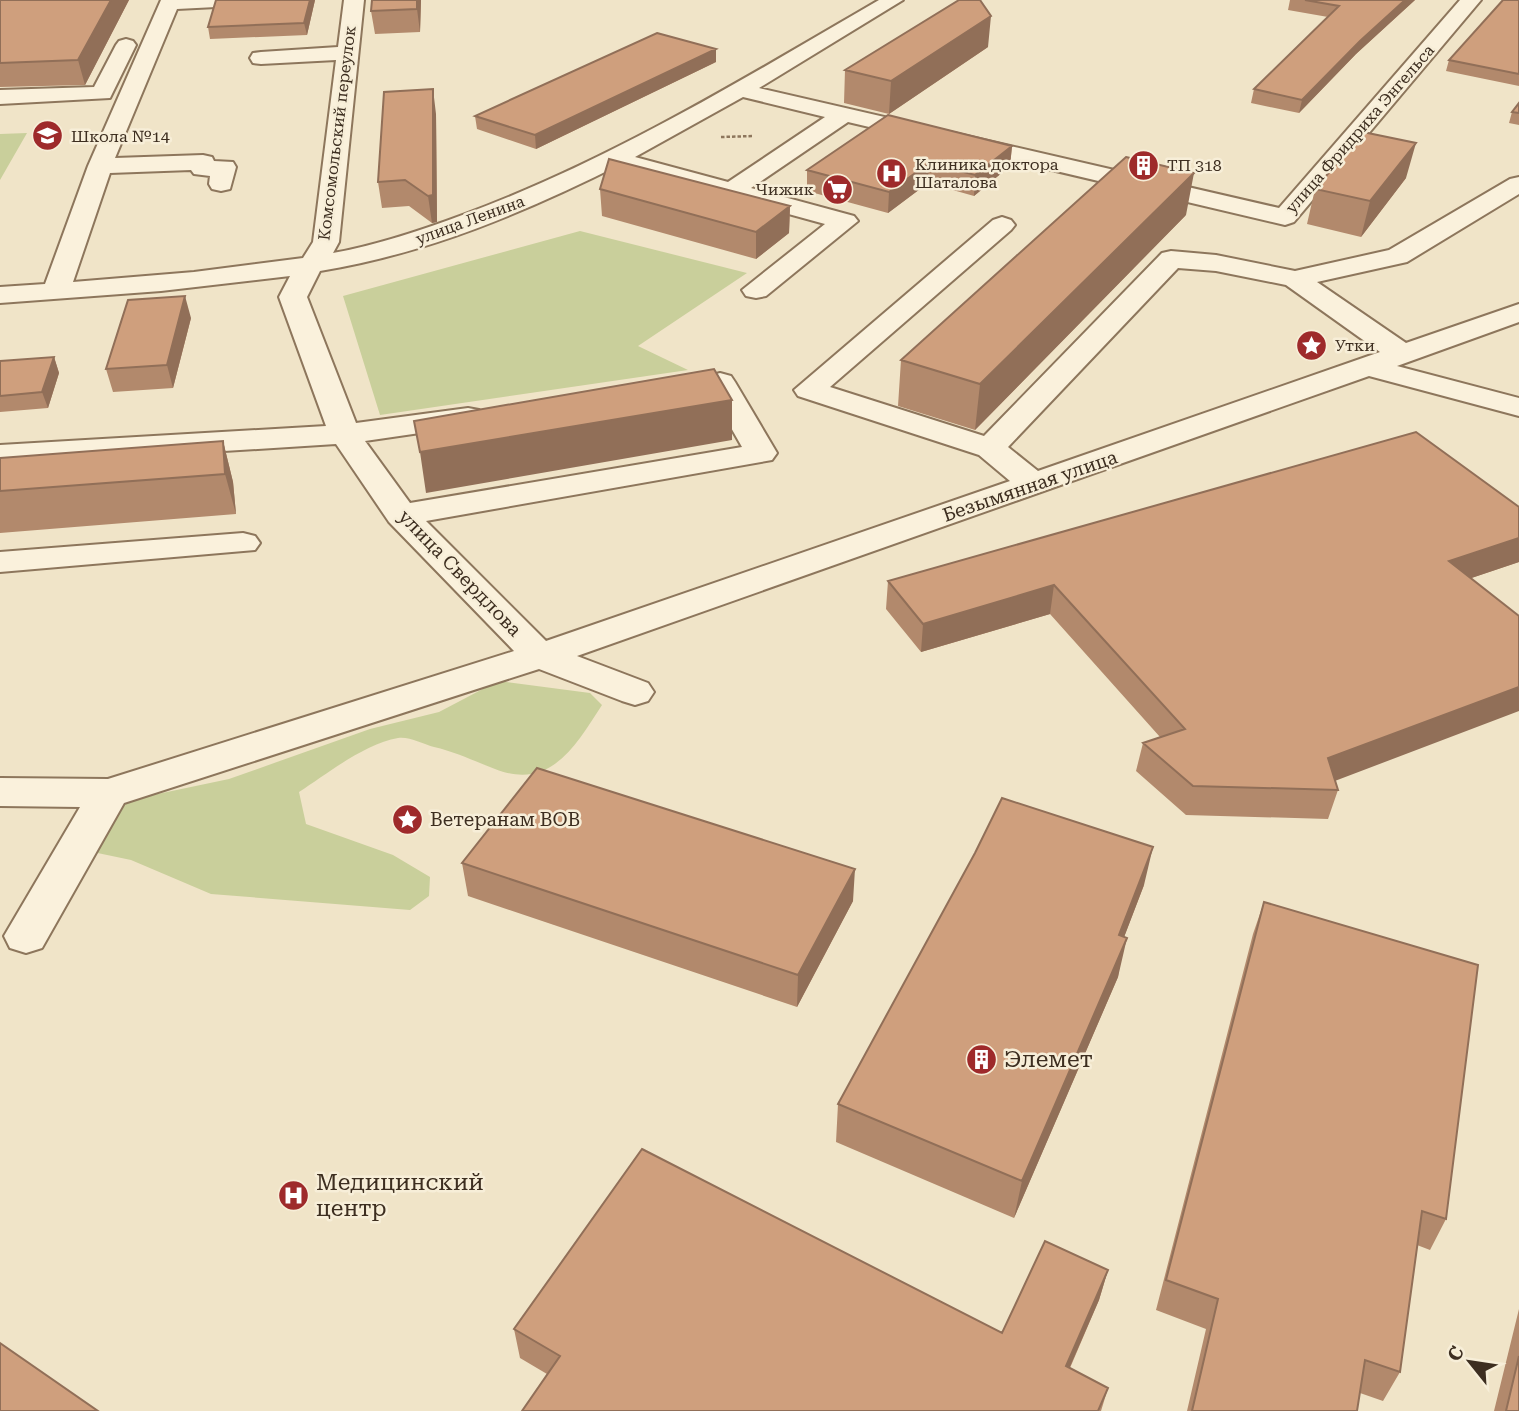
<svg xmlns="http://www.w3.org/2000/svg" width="1519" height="1411" font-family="'Roboto Serif',serif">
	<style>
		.green { fill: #c9cf9b }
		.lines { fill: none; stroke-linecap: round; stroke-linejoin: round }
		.minor-casing { stroke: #8d765c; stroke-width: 4 }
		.path { stroke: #8d765c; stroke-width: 2.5; stroke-dasharray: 3.5 2; stroke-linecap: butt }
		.minor { fill: #faf1dc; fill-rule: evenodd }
		.wall { fill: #b2896c }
		.shaded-wall { fill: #916f58 }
		.building { fill: #cf9f7d; stroke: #916f58; stroke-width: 2 }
		.labels { text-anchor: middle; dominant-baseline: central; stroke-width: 5; stroke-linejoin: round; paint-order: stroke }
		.far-street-label { font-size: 16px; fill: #3d2e20; stroke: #f7eed8 }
		.far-poi-label { font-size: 16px; fill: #3d2e20; stroke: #f7eed8; text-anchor: start }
		.street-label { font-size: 19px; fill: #3d2e20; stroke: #f7eed8 }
		.poi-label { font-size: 19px; fill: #3d2e20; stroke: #f7eed8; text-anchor: start }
		.near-poi-label { font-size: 23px; fill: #3d2e20; stroke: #f7eed8; text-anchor: start }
	</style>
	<rect width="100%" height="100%" fill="#f0e4c8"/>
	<path class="green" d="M 27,133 L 0,180 L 0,134 Z
		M 580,231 L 747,273 L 638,346 L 688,370 L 380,415 L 343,296 Z
		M 498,681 L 590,693 L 602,705 C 576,745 551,791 495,769 C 474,761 456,752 434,747 C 424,744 408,736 398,738 C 364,744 327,774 299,792 L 306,824 L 393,855 L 430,877 L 429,896 L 410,910 L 211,894 L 131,860 L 88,851 L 95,833 L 129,800 L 229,779 L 370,729 L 439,712 Z"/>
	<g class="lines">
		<defs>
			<path id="minor" d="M 161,0 L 246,0 L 243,4 L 236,6 L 177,9 L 115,158 L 203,155 L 212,157 L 214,161 L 233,162 L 236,167 L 230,189 L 221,191 L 212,189 L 209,184 L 210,176 L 194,174 L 191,170 L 110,173 L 73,282 L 194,272 L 303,258 L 313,242 L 336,60 L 261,64 L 253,63 L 250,58 L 253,53 L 261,52 L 338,47 L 344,0 L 364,0 L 339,242 L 333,253 C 378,245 422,230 465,214 C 611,160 745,78 879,0 L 903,0 L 759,88 L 1279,208 L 1460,0 L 1481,0 L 1294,222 L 1285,225 L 848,122 L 751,188 L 854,216 L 858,221 L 766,296 L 756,298 L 746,296 L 742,290 L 825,224 L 625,169 L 623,163 C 528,211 426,254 320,271 L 307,297 L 356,423 L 468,408 L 479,410 L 483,417 L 479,424 L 468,426 L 365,441 L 410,503 L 742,447 L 705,382 L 709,376 L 720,373 L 731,376 L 735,382 L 777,453 L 772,460 L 426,521 L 546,641 L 1010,481 L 979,455 L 798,396 L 794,390 L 993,220 L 1002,217 L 1011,220 L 1015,225 L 1011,230 L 830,387 L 984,436 L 1162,253 L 1171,251 L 1216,255 L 1295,271 L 1389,250 L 1510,179 L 1519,177 L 1519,194 L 1407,262 L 1317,282 L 1406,343 L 1519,304 L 1519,322 L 1397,366 L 1519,398 L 1519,416 L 1369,376 L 577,656 L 648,683 L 654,692 L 648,701 L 635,705 L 622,701 L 539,669 L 124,803 L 42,948 L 26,953 L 10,948 L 4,936 L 80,807 L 0,806 L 0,778 L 108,779 L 514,651 L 389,522 L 336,444 L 0,465 L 0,445 L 326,426 L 279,297 L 290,276 L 161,291 L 0,303 L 0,287 L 45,284 L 88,166 ZM 743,97 L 825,117 L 728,182 L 635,157 ZM 1178,268 L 1216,271 L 1286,285 L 1380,352 L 1038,471 L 1008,447 Z
				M 126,39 L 133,41 L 136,45 L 110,98 L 0,104 L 0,90 L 94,87 L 116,45 L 119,41 Z
				M 243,533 L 255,536 L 260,543 L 255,550 L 0,572 L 0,552 Z"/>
		</defs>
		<use href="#minor" class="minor-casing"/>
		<path class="path" d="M 721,137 L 754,136"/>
		<use href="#minor" class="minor"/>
	</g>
	<path class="wall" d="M 0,0 L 129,0 L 85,85 L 0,87 Z
		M 216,0 L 315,0 L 307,35 L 210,39 L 208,27 Z
		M 372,0 L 421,0 L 420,32 L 375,34 L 371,11 Z
		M 1290,0 L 1415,0 L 1356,54 L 1299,113 L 1251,103 L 1254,89 L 1328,17 L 1288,10 Z
		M 1519,0 L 1519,86 L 1446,71 L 1449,60 Z
		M 988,47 L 889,114 L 844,103 L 845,70 Z
		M 716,62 L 536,149 L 477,129 L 475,116 Z
		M 1519,103 L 1519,125 L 1509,123 L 1512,112 Z
		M 436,114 L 437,222 L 432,223 L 409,206 L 382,208 L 378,182 Z
		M 1012,146 L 1010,166 L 974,196 L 928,183 L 888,213 L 807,191 L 807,170 Z
		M 1406,178 L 1361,237 L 1307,224 L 1315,189 Z
		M 600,189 L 790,206 L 789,233 L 756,259 L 602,216 Z
		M 1186,215 L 975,430 L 898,406 L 901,360 Z
		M 191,318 L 173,388 L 113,392 L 106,369 Z
		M 54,357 L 59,373 L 48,408 L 0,412 L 0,361 Z
		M 223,441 L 233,482 L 236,514 L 0,533 L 0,458 Z
		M 1519,507 L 1519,562 L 1471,578 L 1335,781 L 1338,790 L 1328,819 L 1186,815 L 1136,771 L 1143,743 L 1160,737 L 1050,614 L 921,652 L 886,609 L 888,581 Z
		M 462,863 L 853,901 L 797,1007 L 468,896 Z
		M 1144,885 L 1124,937 L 1118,977 L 1014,1218 L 836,1142 L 838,1104 Z
		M 1264,902 L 1446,1219 L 1430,1250 L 1417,1245 L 1400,1372 L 1383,1401 L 1360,1393 L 1357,1411 L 1187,1411 L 1206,1329 L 1156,1310 L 1253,934 Z
		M 1108,1270 L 1099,1300 L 1070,1368 L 1108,1388 L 1101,1411 L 522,1411 L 547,1374 L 520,1358 L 514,1329 L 1002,1333 Z
		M 1519,1309 L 1519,1411 L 1494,1411 Z"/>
	<path class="shaded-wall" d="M 111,0 L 129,0 L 85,85 L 78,60 Z
		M 310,0 L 315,0 L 307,35 L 304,23 Z
		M 417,0 L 421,0 L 420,32 L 417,9 Z
		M 1405,0 L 1415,0 L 1356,54 L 1299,113 L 1302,100 L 1360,41 Z
		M 991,16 L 988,47 L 889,114 L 891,81 Z
		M 716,49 L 716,62 L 536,149 L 535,135 Z
		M 433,89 L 436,114 L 437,222 L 432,223 L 428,196 Z
		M 1416,143 L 1406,178 L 1361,237 L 1370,201 Z
		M 1012,146 L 1010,166 L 974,196 L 975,175 Z
		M 929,163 L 928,183 L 888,213 L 889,192 Z
		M 1194,173 L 1186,215 L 975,430 L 980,384 Z
		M 790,206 L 789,233 L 756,259 L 756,232 Z
		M 185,296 L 191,318 L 173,388 L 167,365 Z
		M 54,357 L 59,373 L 48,408 L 42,392 Z
		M 732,400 L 732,440 L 426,493 L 420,452 Z
		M 223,441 L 233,482 L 236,514 L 225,474 Z
		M 1519,538 L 1519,562 L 1439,589 L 1449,561 Z
		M 1054,585 L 1050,614 L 921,652 L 923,624 Z
		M 1519,687 L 1519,711 L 1319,787 L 1328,758 Z
		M 1153,847 L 1144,885 L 1110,974 L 1119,935 Z
		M 855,869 L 853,901 L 797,1007 L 798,975 Z
		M 1127,938 L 1118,977 L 1014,1218 L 1022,1181 Z
		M 1108,1270 L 1099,1300 L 1058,1394 L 1066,1366 Z"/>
	<path class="building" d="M 0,0 L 111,0 L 78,60 L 0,63 Z
		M 216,0 L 310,0 L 304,23 L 208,27 Z
		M 372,0 L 417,0 L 417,9 L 371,11 Z
		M 959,0 L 980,0 L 991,16 L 891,81 L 845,70 Z
		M 1305,0 L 1405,0 L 1360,41 L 1302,100 L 1254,89 L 1339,6 Z
		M 1503,0 L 1519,0 L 1519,74 L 1449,60 Z
		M 657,33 L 716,49 L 535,135 L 475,116 Z
		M 433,89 L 433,195 L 428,196 L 405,180 L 378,182 L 384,92 Z
		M 1519,103 L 1519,113 L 1512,112 Z
		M 888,115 L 1012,146 L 975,175 L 929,163 L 889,192 L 807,170 Z
		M 1363,132 L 1416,143 L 1370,201 L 1315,189 Z
		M 1126,157 L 1194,173 L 980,384 L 901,360 Z
		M 609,159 L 790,206 L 756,232 L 600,189 Z
		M 185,296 L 167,365 L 106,369 L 128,300 Z
		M 54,357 L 42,392 L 0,396 L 0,361 Z
		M 714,369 L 732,400 L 420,452 L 414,421 Z
		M 1416,432 L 1519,507 L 1519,538 L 1449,561 L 1519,616 L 1519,687 L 1328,758 L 1338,790 L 1193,786 L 1143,743 L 1185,729 L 1054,585 L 923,624 L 888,581 Z
		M 223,441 L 225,474 L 0,491 L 0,458 Z
		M 537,768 L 855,869 L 798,975 L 462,863 Z
		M 1002,798 L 1153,847 L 1119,935 L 1127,938 L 1022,1181 L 838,1104 L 975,853 Z
		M 1264,902 L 1478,965 L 1446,1219 L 1422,1211 L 1400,1372 L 1365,1360 L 1357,1411 L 1192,1411 L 1218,1299 L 1166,1280 Z
		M 642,1149 L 1002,1333 L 1045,1241 L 1108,1270 L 1066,1366 L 1108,1388 L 1098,1411 L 522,1411 L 560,1356 L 514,1329 Z
		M 0,1343 L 98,1411 L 0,1411 Z
		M 1519,1356 L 1519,1411 L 1506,1411 Z"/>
	<defs>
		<symbol id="school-disc" viewBox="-11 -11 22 22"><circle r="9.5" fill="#9e2a2b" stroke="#f7eed8"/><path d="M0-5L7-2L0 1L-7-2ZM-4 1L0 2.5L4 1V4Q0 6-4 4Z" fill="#fff"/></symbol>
		<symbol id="building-disc" viewBox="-11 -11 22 22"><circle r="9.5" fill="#9e2a2b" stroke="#f7eed8"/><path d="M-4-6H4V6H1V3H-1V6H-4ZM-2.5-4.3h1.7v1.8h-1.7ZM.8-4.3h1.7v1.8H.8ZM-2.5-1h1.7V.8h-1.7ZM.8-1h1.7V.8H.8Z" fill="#fff"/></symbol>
		<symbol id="hospital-disc" viewBox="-11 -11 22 22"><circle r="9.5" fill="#9e2a2b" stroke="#f7eed8"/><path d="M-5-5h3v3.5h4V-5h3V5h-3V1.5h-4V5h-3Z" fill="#fff"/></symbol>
		<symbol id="supermarket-disc" viewBox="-11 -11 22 22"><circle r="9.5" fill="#9e2a2b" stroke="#f7eed8"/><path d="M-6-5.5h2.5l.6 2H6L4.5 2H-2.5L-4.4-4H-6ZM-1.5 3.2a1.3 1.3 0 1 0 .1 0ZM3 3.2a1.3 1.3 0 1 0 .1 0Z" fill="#fff"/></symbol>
		<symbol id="sight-disc" viewBox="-11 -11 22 22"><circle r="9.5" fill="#9e2a2b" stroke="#f7eed8"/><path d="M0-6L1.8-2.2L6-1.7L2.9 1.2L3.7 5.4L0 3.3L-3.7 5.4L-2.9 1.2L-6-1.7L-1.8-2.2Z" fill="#fff"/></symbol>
	</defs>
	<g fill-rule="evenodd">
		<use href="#school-disc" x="30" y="118" width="35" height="35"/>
		<use href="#building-disc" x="1126" y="148" width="35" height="35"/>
		<use href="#hospital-disc" x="874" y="156" width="35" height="35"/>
		<use href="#supermarket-disc" x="820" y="172" width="35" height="35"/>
		<use href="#sight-disc" x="1294" y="328" width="35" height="35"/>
		<use href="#sight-disc" x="390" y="802" width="35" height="35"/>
		<use href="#building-disc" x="964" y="1042" width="35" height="35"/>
		<use href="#hospital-disc" x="276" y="1178" width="35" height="35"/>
	</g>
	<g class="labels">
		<g class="far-street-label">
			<text transform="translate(1360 129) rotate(-49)">улица Фридриха Энгельса</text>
			<text transform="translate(337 133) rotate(-83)">Комсомольский переулок</text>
			<text transform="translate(470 220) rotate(-20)">улица Ленина</text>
		</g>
		<g class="far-poi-label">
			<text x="71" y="136">Школа №14</text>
			<text x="915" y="164">Клиника доктора<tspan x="915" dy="18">Шаталова</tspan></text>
			<text x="1167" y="165">ТП 318</text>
			<text x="814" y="189" text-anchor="end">Чижик</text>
			<text x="1335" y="345">Утки</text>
		</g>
		<g class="street-label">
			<text transform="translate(1030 486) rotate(-19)">Безымянная улица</text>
			<text transform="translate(460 573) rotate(46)">улица Свердлова</text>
		</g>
		<g class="poi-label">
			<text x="430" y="819">Ветеранам ВОВ</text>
		</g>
		<g class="near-poi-label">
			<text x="1004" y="1059">Элемет</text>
			<text x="316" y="1182">Медицинский<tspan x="316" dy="26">центр</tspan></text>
		</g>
	</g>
	<g transform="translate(1470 1362) rotate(300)" stroke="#f7eed8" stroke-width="5" paint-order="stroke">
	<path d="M0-5L12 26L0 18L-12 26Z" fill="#3d2e20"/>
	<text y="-10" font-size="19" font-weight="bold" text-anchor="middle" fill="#3d2e20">С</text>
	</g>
</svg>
